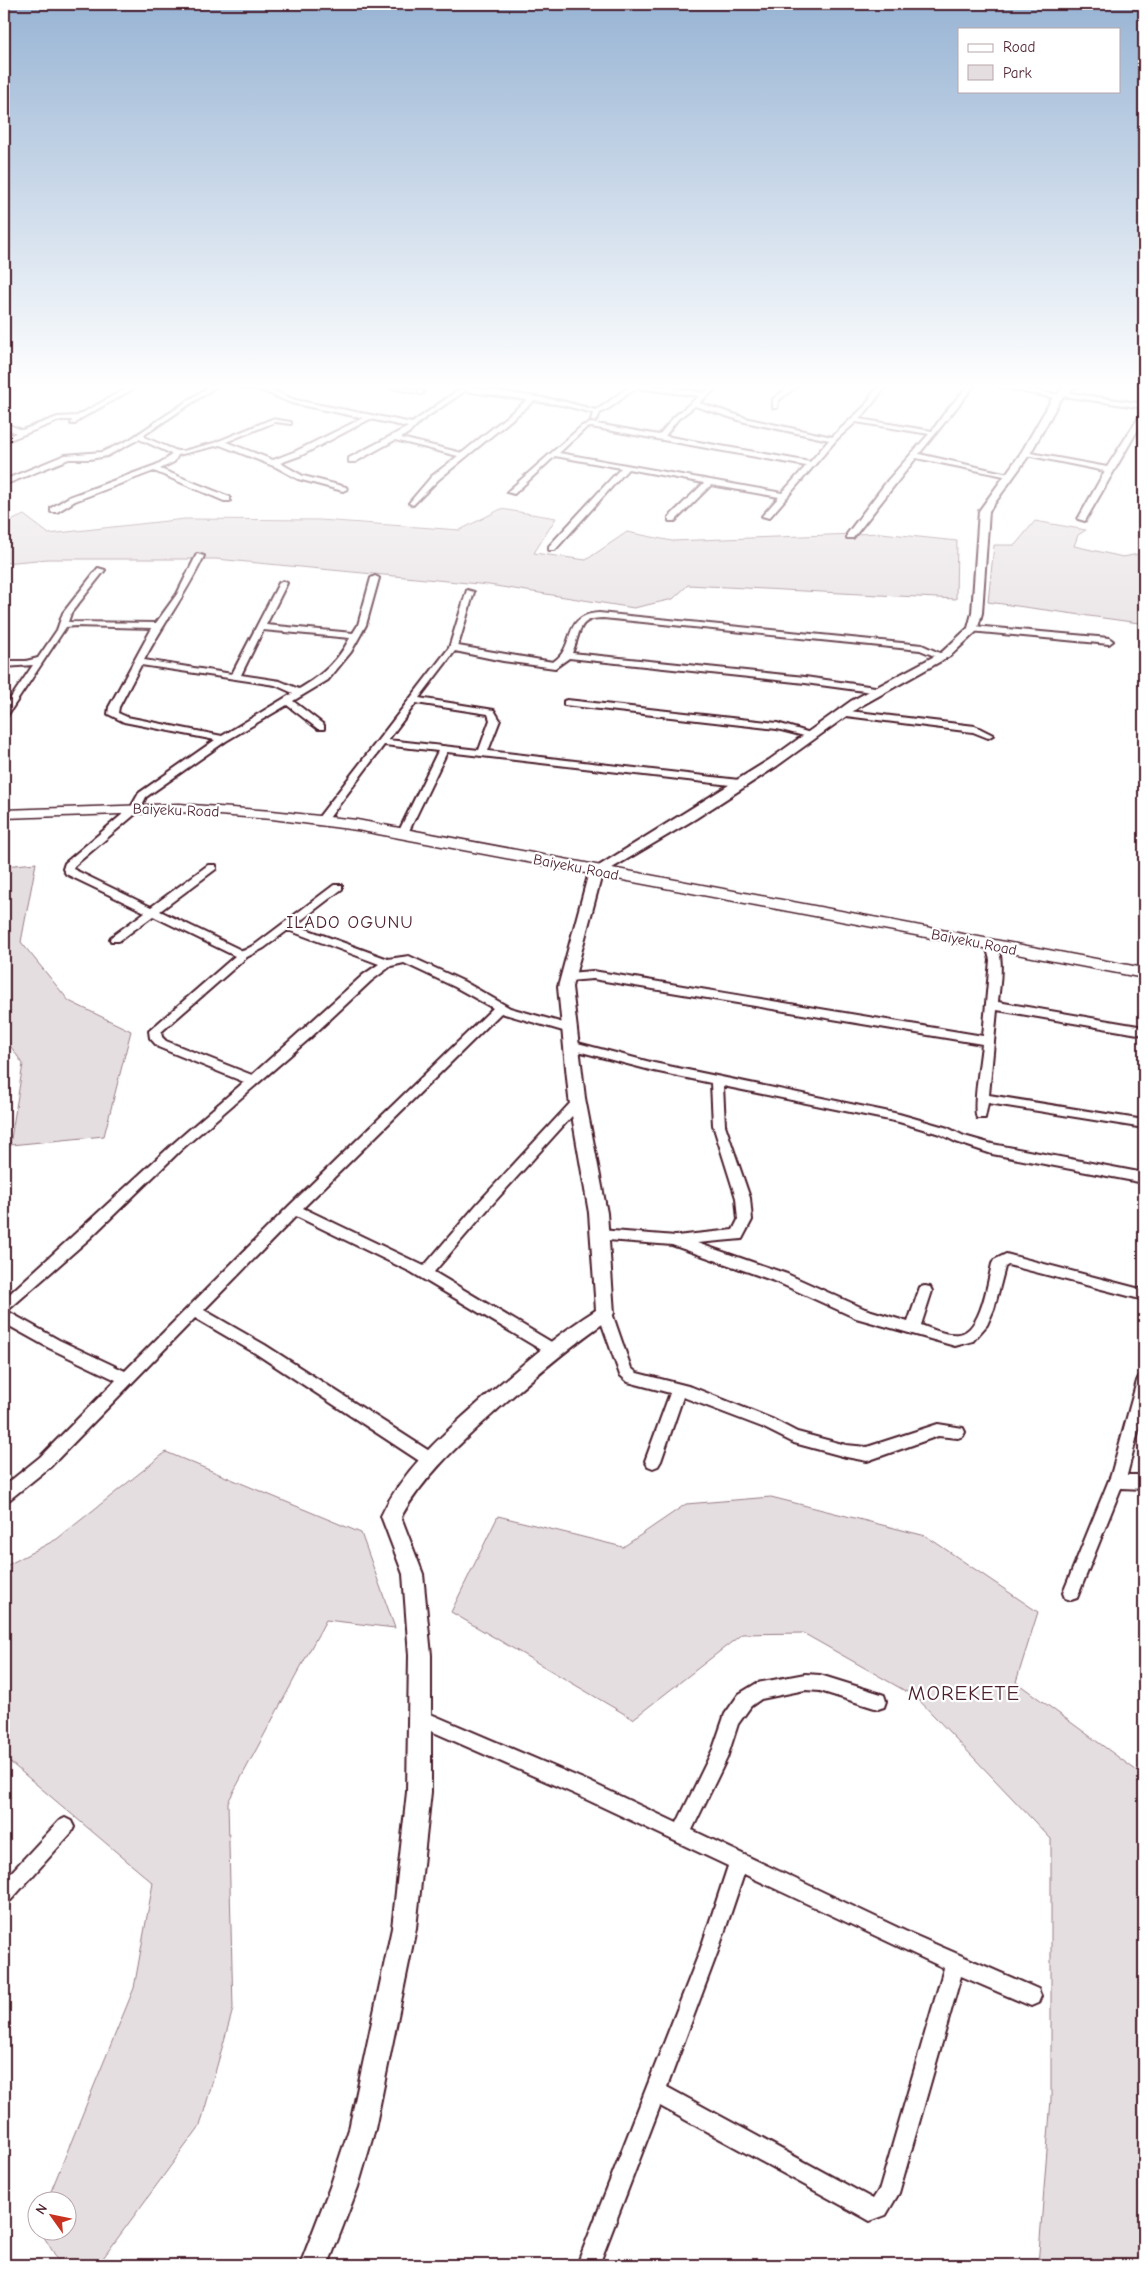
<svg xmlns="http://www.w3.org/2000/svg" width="1148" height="2269" font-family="'Comic Neue',sans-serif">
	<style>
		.green { fill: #e5dee0; stroke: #987e86 }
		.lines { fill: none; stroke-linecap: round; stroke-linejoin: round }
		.minor-casing { stroke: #4a1f2b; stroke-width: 4 }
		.tertiary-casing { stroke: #4a1f2b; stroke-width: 4 }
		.secondary-casing { stroke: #4a1f2b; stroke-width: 3 }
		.minor { fill: #fff; fill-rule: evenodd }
		.tertiary { fill: #fff; fill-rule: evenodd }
		.secondary { fill: #fff; fill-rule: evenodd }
		.labels { text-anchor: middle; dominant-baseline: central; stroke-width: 4.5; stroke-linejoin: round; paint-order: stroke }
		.street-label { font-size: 15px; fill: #4a1f2b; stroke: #fff }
		.quarter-label { font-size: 18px; letter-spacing: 1px; fill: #4a1f2b; stroke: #fff }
		.near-quarter-label { font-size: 21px; letter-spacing: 1px; fill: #4a1f2b; stroke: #fff }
	</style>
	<rect width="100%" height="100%" fill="#fff"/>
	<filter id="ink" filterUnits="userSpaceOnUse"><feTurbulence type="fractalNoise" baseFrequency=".02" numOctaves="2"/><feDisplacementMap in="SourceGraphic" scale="10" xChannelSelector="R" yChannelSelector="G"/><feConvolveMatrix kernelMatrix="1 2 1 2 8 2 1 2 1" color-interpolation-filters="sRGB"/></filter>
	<g filter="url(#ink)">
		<path class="green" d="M 501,509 L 556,518 L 534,553 L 586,560 L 627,532 L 672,541 L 881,533 L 957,541 L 956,599 L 688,585 L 673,599 L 634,608 L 489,585 L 216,559 L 48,559 L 4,563 L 4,524 L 24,515 L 49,534 L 185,519 L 320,520 L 460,530 Z
			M 1035,521 L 1086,530 L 1078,535 L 1074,546 L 1123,557 L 1144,553 L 1144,611 L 1139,623 L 988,602 L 994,545 L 1015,545 Z
			M 36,863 L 21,942 L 69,1001 L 131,1031 L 104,1136 L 10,1145 L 23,1064 L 4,1037 L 4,866 Z
			M 166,1452 L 361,1533 L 395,1628 L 326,1620 L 228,1802 L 233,2009 L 200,2126 L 98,2265 L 61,2265 L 41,2232 L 68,2232 L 68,2202 L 47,2201 L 134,1988 L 153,1883 L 4,1757 L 4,1567 L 57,1539 Z
			M 771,1497 L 926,1536 L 1038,1612 L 1016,1682 L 1144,1776 L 1144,2265 L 1038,2265 L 1051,2099 L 1051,1839 L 916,1697 L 803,1633 L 742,1634 L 633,1719 L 451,1612 L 498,1516 L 623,1547 L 686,1504 Z"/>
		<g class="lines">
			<defs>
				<path id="minor" d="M 131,386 L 138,386 L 80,419 L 75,424 L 71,424 L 72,420 L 61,420 L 4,442 L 4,438 L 16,433 L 4,427 L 4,423 L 22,430 L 58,417 L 77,416 Z
					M 210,386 L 217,386 L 144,435 L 146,438 L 177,451 L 183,451 L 214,443 L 272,419 L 291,422 L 291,424 L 275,422 L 226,442 L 273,460 L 296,451 L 363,418 L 291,403 L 258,389 L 240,388 L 237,386 L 262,386 L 295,400 L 412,423 L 464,386 L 562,401 L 596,410 C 608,404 617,394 629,387 C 639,381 689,391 703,393 L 712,386 L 719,386 L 699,403 L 749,419 L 832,437 L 865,406 L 873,393 L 880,386 L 886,386 C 877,397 870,409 859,419 L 932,431 L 946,411 L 968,386 L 974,386 L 919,454 L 1013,475 L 1009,477 L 916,458 L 853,538 L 847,538 L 847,534 L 888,480 L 929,434 L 856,422 L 837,439 L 769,518 L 762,516 L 779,497 L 711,485 L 675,521 L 669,521 L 669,517 L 704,483 L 628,469 L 555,550 L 549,550 L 549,546 L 621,468 L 555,456 L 514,494 L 507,492 L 582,426 L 591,423 L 659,435 L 674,417 L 699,396 L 636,388 L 611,407 L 600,413 L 597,420 L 594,422 L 591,420 L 593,413 L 562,405 L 534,401 L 438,480 L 413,505 L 409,503 L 432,476 L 458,456 L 395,440 L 355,462 L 349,462 L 349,458 L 408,427 L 370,419 L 302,455 L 280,463 L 303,476 L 346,487 L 347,489 L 343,491 L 298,479 L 276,467 L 220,445 L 178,455 L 174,462 L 160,469 L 230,497 L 230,501 L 224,501 L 154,471 L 75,501 L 57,512 L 51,512 L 51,508 L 69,497 L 156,465 L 168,458 L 172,454 L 139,439 L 107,456 L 90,459 L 69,459 L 4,485 L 4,480 L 65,455 L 102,452 L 129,440 ZM 465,391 L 527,400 L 462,453 L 401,438 L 410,432 L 421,421 ZM 695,406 L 745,422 L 829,440 L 810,462 L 665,436 L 678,419 ZM 591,427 L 806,466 L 782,493 L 559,453 L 586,428 Z
					M 382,386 L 395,386 L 424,392 L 421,394 Z
					M 790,386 L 797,386 L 778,401 L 777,408 L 773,408 L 773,399 Z
					M 996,386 L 1008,386 L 1059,395 L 1062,392 L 1144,404 L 1144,408 L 1062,396 L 1059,399 Z
					M 1144,412 L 1144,419 L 1085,521 L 1078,519 L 1105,471 L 1021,454 L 1025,452 L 1107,467 L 1141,414 Z
					M 197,554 L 204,556 C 187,593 163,624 144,660 L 232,674 L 279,583 L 283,581 L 287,583 L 266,625 L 353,633 L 358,625 L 371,578 L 375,576 L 379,578 L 366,625 L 351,652 L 328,680 L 293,701 L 324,725 L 324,729 L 318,729 L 287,705 L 226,741 L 146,797 L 139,811 L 74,866 L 73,869 L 151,907 L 208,865 L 216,865 L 216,869 L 160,911 L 243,951 L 256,944 L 334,885 L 342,885 L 342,889 L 295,925 L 388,959 L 409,956 L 463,981 L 510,1008 L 574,1026 L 576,1029 L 574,1032 L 570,1033 L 501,1013 L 303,1208 L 424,1266 L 478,1203 L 574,1099 L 582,1099 L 584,1102 L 582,1105 L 488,1209 L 434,1272 L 558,1346 L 560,1350 L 558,1354 L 553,1356 L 548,1354 L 411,1272 L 296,1216 L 204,1310 L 265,1345 L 437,1456 L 440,1461 L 437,1466 L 432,1468 L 427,1466 L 255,1353 L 195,1318 L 50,1467 L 9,1500 L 4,1502 L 4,1486 L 40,1457 L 116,1380 L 49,1348 L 4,1323 L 4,1299 L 175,1142 L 244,1082 L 158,1047 L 150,1038 L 149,1031 L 235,956 L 153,916 L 119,941 L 111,941 L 110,939 L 111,937 L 145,912 L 66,874 L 63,869 L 65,863 L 131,807 L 139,793 L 215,740 L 124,722 L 108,714 L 109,707 L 152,628 L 75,626 L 66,627 L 7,716 L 4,717 L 4,708 L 33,665 L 4,667 L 4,661 L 26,661 L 38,658 L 57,630 L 63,613 L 98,568 L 105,570 L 71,613 L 68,622 L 156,623 L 177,594 ZM 263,630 L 350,638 C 337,662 323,675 299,689 L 280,681 L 241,675 ZM 141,665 L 275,685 L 293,693 L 222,736 L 127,717 L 118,713 L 119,707 ZM 288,930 L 379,964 L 363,975 L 252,1075 L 166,1041 L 162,1037 L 161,1032 L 247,957 L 264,948 ZM 404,963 L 455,987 L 493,1008 L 289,1206 L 125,1371 L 59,1340 L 7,1311 L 89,1239 L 183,1148 L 309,1039 L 371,981 L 391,966 Z
					M 467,590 L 474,592 L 458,646 L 553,662 C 577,647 561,615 599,613 L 922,645 L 946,656 L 942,659 L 920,650 L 603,618 C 576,618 581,634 572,653 L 805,677 L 882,688 L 883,690 L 879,693 L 805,683 L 569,658 L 555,668 L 503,661 L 455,651 L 419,698 L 494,710 L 500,720 L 488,751 L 739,780 L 744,783 L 739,786 L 447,752 L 408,833 L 403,836 L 398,833 L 438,751 L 384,745 L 326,822 L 318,822 L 318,818 L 449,648 ZM 416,703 L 488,714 L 490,720 L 479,750 L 388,740 Z
					M 973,626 L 1109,638 L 1113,641 L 1109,644 L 970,631 L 969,629 Z
					M 567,700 L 777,723 L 817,735 L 812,738 L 777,729 L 564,705 L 564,701 Z
					M 841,710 L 975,726 L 993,735 L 988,738 L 973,732 L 838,715 L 838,711 Z
					M 991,942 C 1007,946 999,989 998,1002 L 1144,1027 L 1144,1035 L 997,1010 L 989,1095 L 1144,1120 L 1144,1128 L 988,1103 L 985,1118 L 977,1118 C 972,1110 981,1057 982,1044 L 593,979 L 568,981 L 562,977 L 568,973 L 593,971 L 983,1036 L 990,960 L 986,945 Z
					M 570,1041 L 654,1063 L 899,1114 L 948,1128 L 964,1136 L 992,1144 L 1144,1173 L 1144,1183 L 992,1154 L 956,1142 L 940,1134 L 899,1122 L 723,1086 L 725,1125 L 750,1198 L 752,1220 L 742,1239 L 697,1243 L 787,1274 L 865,1309 L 908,1322 L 920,1287 L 925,1286 L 930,1287 L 932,1291 L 921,1325 C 932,1329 947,1336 959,1334 C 981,1332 988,1281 992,1264 L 994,1260 L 1006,1254 L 1144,1290 L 1144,1300 L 1008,1265 L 1005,1267 L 994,1309 L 987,1325 L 973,1341 L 955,1346 L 856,1318 L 777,1282 L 672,1245 L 595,1239 L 593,1235 L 595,1231 L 600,1230 L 676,1236 L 733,1230 L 738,1220 L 736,1198 L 713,1125 L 711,1083 L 654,1071 L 566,1048 L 564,1045 L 566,1042 Z
					M 605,1307 L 610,1309 L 612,1313 L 631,1368 L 637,1373 L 692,1387 L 772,1419 L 797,1432 L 846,1445 L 867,1447 L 938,1424 L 963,1428 L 965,1432 L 963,1436 L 958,1438 L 938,1436 L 867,1461 L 846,1457 L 794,1443 L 762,1427 L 683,1397 L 661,1461 L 658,1466 L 653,1468 L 648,1466 L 645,1461 L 670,1393 L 628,1382 L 620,1375 L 598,1313 L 600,1309 Z
					M 1144,1375 L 1144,1408 L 1127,1475 L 1144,1475 L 1144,1489 L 1121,1488 L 1077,1598 L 1071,1600 L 1065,1598 L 1063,1593 L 1111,1475 L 1137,1381 L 1139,1377 Z
					M 805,1674 L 820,1675 L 878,1693 L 884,1695 L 886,1701 L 884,1707 L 878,1709 L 820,1691 L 805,1690 L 761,1699 L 751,1706 L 738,1724 L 727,1758 L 692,1830 L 905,1931 L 1038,1989 L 1041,1996 L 1038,2003 L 1031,2006 L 961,1976 L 899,2193 L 886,2215 L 870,2221 L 863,2217 L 660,2106 L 599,2265 L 577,2265 L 700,1951 L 728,1866 L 577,1795 L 413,1723 L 410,1717 L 413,1711 L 419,1709 L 590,1782 L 677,1823 L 713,1749 L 725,1714 L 739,1694 L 757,1683 ZM 744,1874 L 944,1968 L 880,2188 L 873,2199 L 667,2087 L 718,1951 Z
					M 65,1818 L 71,1821 L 74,1827 L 71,1833 L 11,1900 L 4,1902 L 4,1880 L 59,1821 Z"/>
				<path id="tertiary" d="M 1067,386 L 1076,386 L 1060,400 L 1030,454 L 989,511 L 982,613 L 977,631 L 950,656 L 859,707 L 777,766 L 695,819 L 602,874 L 572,987 L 585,1098 L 607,1213 L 614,1313 L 611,1318 C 571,1345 534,1377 498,1409 C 462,1442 425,1474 401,1517 L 423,1574 L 431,1655 L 431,1792 L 416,1928 L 375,2129 L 358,2187 L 328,2265 L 300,2265 L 330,2187 L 349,2129 L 392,1928 L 407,1792 L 409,1655 L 403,1574 L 381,1516 C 404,1467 446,1432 485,1397 C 521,1366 556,1335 596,1310 L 589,1213 L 569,1098 L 558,987 L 589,872 L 769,760 L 851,701 L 942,652 L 968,628 L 972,613 L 979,511 L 1021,453 L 1053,397 Z"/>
				<path id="secondary" d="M 179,804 L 272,811 L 357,820 L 1144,968 L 1144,978 L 357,830 L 272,819 L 179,812 L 4,818 L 4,810 Z"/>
			</defs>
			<use href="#minor" class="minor-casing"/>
			<use href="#tertiary" class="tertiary-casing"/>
			<use href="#secondary" class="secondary-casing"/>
			<use href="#minor" class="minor"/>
			<use href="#tertiary" class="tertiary"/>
			<use href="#secondary" class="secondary"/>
		</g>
	</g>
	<linearGradient id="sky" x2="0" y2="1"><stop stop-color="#98b4d4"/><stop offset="0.55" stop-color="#fff"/><stop offset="1" stop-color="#fff" stop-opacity="0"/></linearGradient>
	<rect width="1148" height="703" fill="url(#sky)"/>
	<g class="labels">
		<g class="street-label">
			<text transform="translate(176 810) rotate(2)">Baiyeku Road</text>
			<text transform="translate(576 867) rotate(11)">Baiyeku Road</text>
			<text transform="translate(974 942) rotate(11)">Baiyeku Road</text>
		</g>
		<g class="quarter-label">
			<text x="350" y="922">ILADO OGUNU</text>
		</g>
		<g class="near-quarter-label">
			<text x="964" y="1693">MOREKETE</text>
		</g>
	</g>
	<rect width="1148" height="2269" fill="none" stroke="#fff" stroke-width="20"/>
	<rect x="10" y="10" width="1128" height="2249" fill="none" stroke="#4a1f2b" stroke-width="2" filter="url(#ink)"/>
	<rect x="958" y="28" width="162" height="65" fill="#ffffff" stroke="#b7a5aa"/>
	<rect x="968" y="44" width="25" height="8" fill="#ffffff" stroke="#b7a5aa"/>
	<text x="1003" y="52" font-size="15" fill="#4a1f2b">Road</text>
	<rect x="968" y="65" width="25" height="15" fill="#e5dee0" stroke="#b7a5aa"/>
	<text x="1003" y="78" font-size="15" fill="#4a1f2b">Park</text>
	<g transform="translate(52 2216) rotate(303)"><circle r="24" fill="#ffffff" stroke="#b7a5aa"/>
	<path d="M0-4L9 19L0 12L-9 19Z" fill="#c8321e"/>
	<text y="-8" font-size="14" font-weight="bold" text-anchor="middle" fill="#4a1f2b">N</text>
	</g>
</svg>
